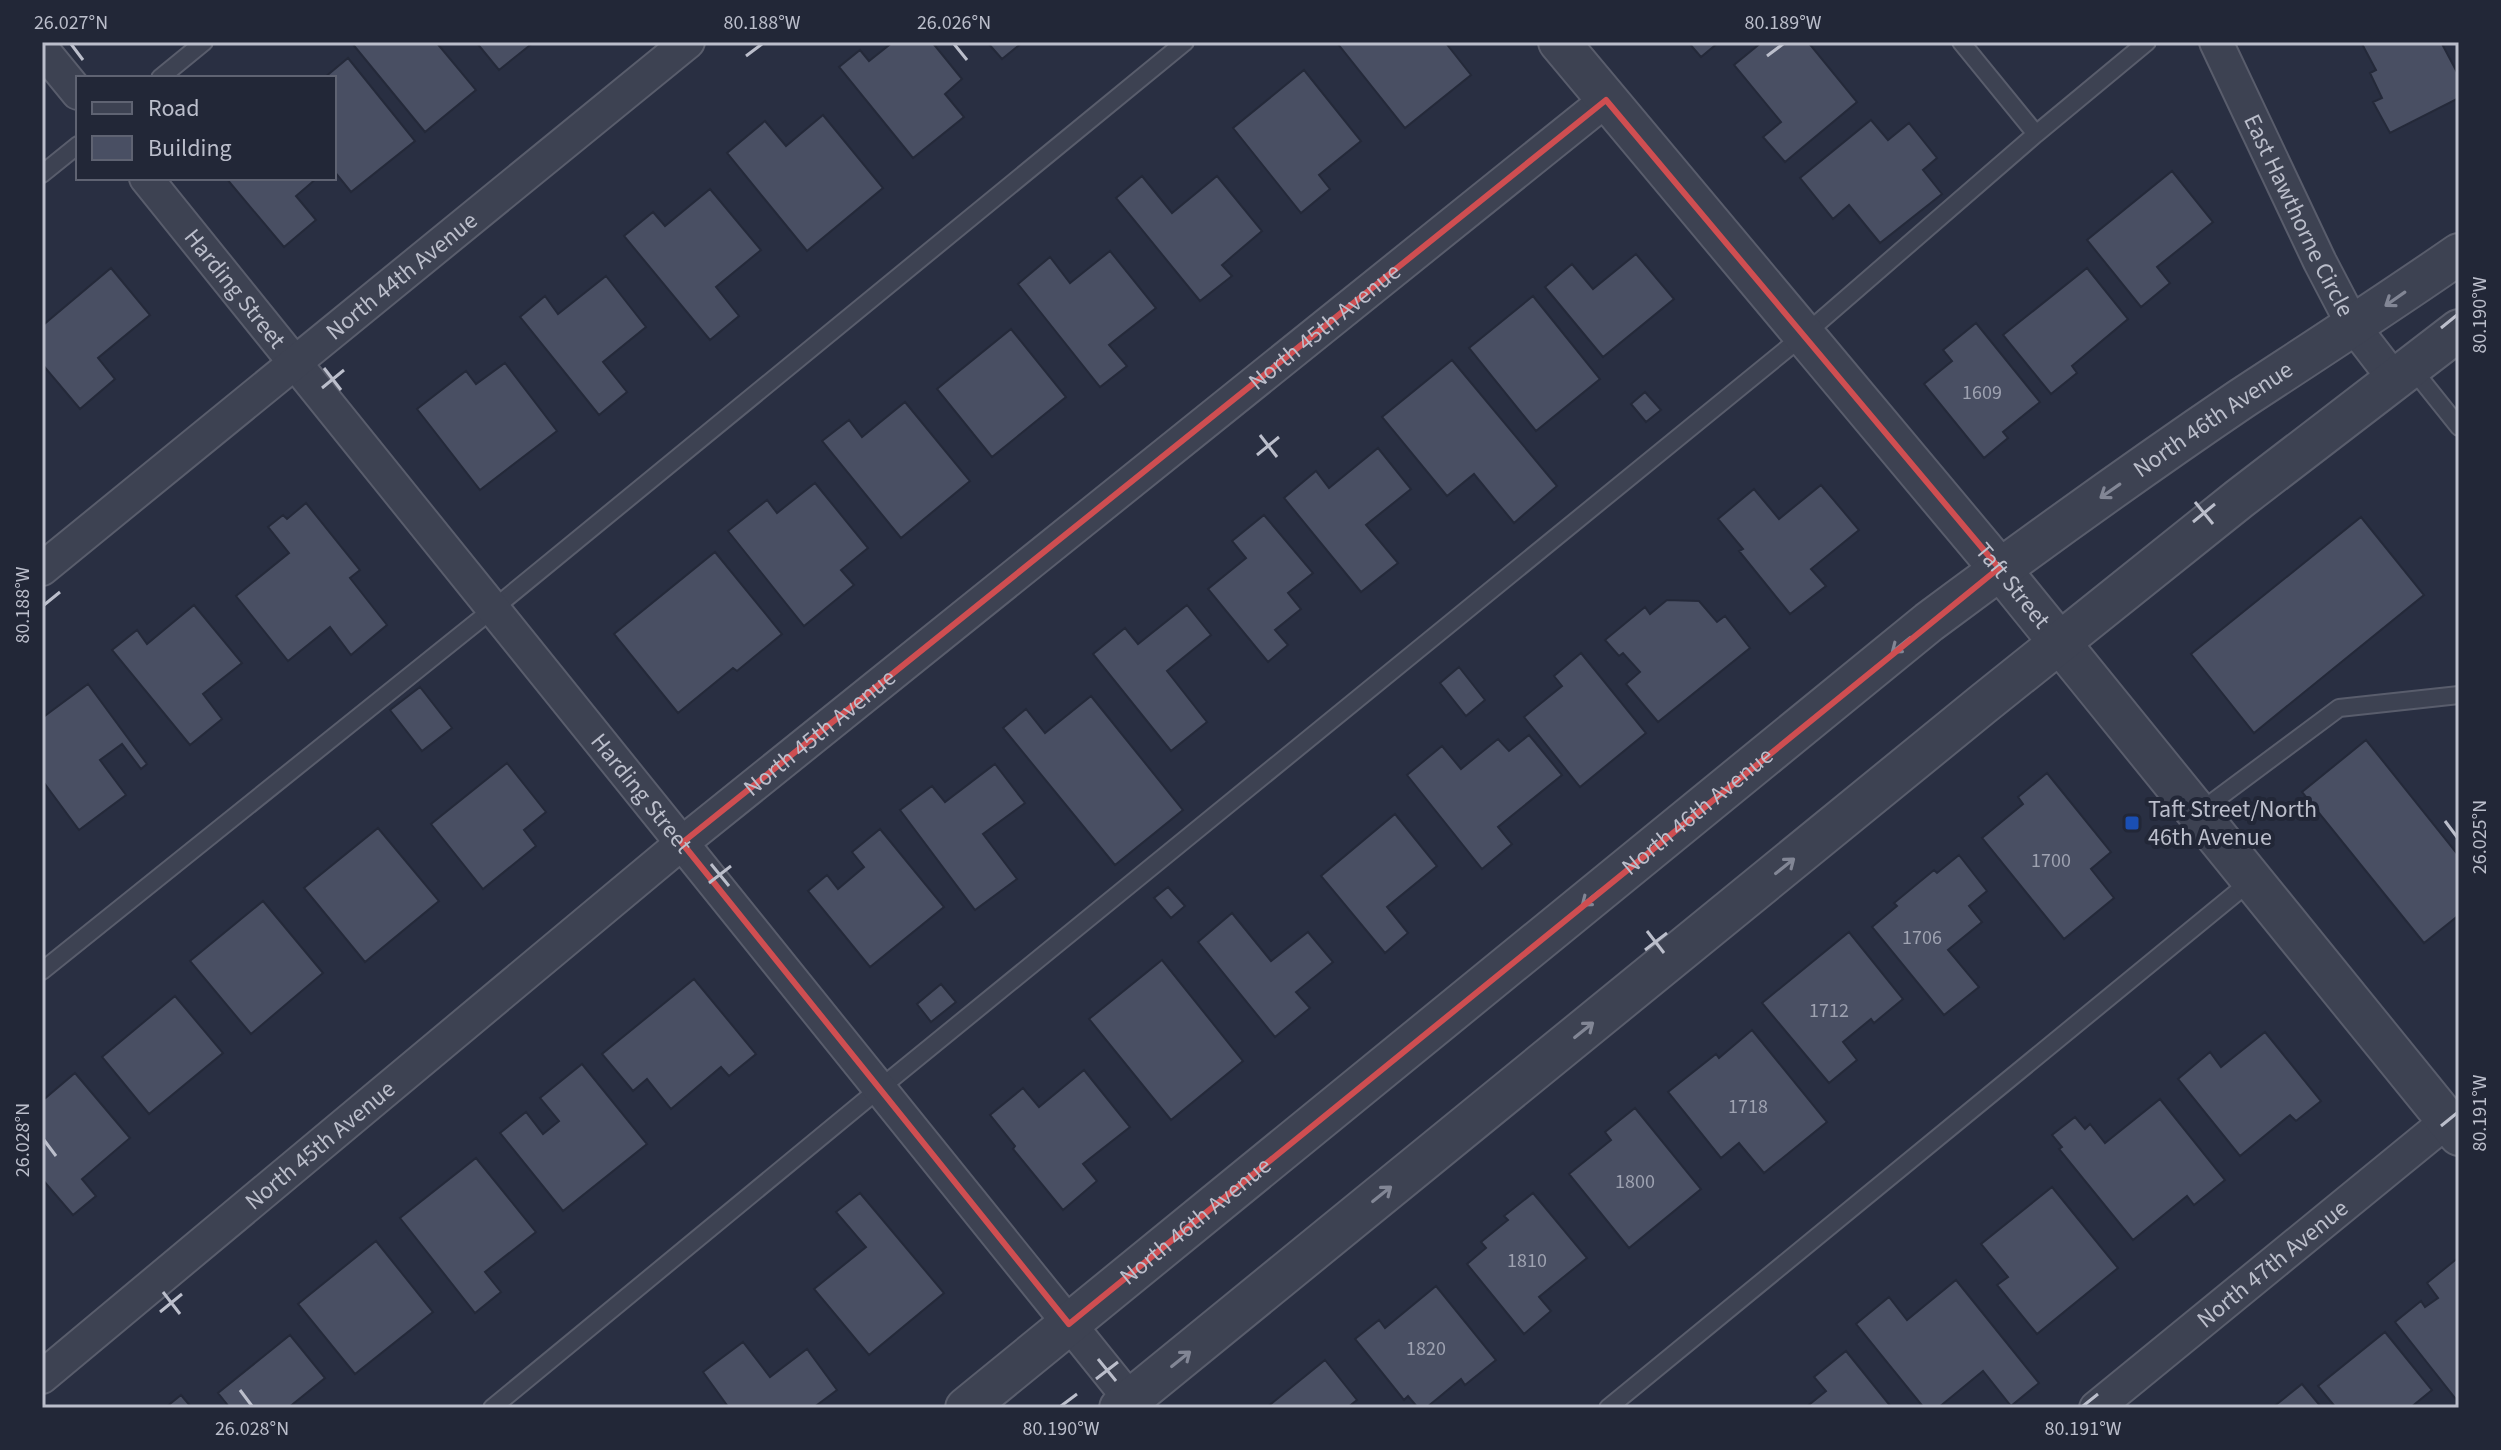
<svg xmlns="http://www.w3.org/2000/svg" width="2501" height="1450" font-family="'Source Sans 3',sans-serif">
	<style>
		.building { fill: #494f63; stroke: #242939; stroke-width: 2 }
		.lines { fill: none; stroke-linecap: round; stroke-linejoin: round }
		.service-casing { stroke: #595d6c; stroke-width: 20 }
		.minor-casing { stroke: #595d6c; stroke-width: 36 }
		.tertiary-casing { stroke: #595d6c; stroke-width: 44 }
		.service { stroke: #3d4252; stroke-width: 16 }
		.minor { stroke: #3d4252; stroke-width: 32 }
		.tertiary { stroke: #3d4252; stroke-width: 40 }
		.oneway { stroke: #828695 }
		.marked { fill: none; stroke: #cf4e51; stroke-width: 6; stroke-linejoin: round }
		.ticks { fill: none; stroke: #bbbecb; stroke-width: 3 }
		.transit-dot { fill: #1a4fb4; stroke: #222737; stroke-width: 3 }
		.labels { text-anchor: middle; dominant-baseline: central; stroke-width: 8; stroke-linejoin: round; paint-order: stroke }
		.number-label { font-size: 20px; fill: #9ea2b1 }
		.street-label { font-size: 24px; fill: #bbbecb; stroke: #222737 }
		.poi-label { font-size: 24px; fill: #bbbecb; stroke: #222737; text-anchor: start }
		.neatline { fill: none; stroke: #bbbecb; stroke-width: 3 }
		.ticks-label { font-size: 20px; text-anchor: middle; fill: #bbbecb }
	</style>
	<rect width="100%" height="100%" fill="#292f42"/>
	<path class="building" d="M 351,42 L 436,42 L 476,90 L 425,132 Z
		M 476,42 L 534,42 L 499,70 Z
		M 893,42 L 932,42 L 962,79 L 945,94 L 964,117 L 913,158 L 839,67 L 860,50 L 869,61 Z
		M 987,42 L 1023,42 L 1002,59 Z
		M 1340,42 L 1445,42 L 1471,75 L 1405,128 L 1338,44 Z
		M 1688,42 L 1719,42 L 1701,57 Z
		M 1762,42 L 1808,42 L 1857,102 L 1785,162 L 1763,137 L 1781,122 L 1734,65 Z
		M 2361,42 L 2441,42 L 2459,76 L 2459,98 L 2390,133 L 2373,102 L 2382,98 L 2370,73 L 2376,70 Z
		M 348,58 L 415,141 L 351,192 L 334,171 L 334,78 L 324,78 Z
		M 1304,70 L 1361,141 L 1319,175 L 1330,189 L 1301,213 L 1233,128 Z
		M 823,115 L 883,188 L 807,251 L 727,153 L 765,121 L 786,146 Z
		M 1871,120 L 1888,140 L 1909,123 L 1937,158 L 1923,170 L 1942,194 L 1880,243 L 1849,205 L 1833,219 L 1800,178 Z
		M 2172,171 L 2213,222 L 2157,267 L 2170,283 L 2141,307 L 2087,240 Z
		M 1142,176 L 1172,213 L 1217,176 L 1262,231 L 1222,265 L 1232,276 L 1200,301 L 1116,198 Z
		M 226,178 L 317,178 L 296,196 L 316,220 L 284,247 Z
		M 710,189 L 761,250 L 716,287 L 739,316 L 710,340 L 624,236 L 653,212 L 665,226 Z
		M 1110,251 L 1156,308 L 1109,345 L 1127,366 L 1100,387 L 1018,284 L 1050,257 L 1070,283 Z
		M 1636,254 L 1674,299 L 1603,357 L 1545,287 L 1572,264 L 1593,289 Z
		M 111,268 L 150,315 L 98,358 L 115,379 L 80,409 L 42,364 L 42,326 Z
		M 2087,268 L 2128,319 L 2072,366 L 2077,373 L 2051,394 L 2003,335 Z
		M 606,276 L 646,327 L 603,362 L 627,392 L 599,415 L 520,317 L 545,296 L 558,314 Z
		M 1533,296 L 1600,379 L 1536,431 L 1469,348 Z
		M 1976,323 L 2040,402 L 2003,432 L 2008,438 L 1984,458 L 1924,384 L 1952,361 L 1943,350 Z
		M 1011,329 L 1066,397 L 992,457 L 937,389 Z
		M 1452,360 L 1557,486 L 1514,523 L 1474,474 L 1447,496 L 1382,417 Z
		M 505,363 L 557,431 L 480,490 L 417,409 L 466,371 L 476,384 Z
		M 1645,392 L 1661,410 L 1646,422 L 1631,404 Z
		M 905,402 L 970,481 L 901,538 L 822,441 L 849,420 L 862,437 Z
		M 1378,448 L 1411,489 L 1366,525 L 1398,563 L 1361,592 L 1284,498 L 1316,471 L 1329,488 Z
		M 815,483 L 868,548 L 841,570 L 854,585 L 804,626 L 728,531 L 767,500 L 777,513 Z
		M 1821,485 L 1859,530 L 1811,569 L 1826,586 L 1790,614 L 1739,551 L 1743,549 L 1718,519 L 1754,489 L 1779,519 Z
		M 306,503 L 360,570 L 350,578 L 387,625 L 351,655 L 330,627 L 288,661 L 236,596 L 289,553 L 268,527 L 283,515 L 287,519 Z
		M 1264,515 L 1313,573 L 1288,593 L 1301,609 L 1275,630 L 1288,645 L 1268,662 L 1208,589 L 1246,558 L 1232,541 Z
		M 2361,517 L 2424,595 L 2254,733 L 2191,654 Z
		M 715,552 L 782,634 L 737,671 L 733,668 L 678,713 L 614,634 Z
		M 1667,600 L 1699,601 L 1717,622 L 1725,616 L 1750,648 L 1658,722 L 1626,684 L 1640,672 L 1623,653 L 1619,656 L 1605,640 L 1645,607 L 1650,614 Z
		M 194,605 L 242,663 L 203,694 L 222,719 L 190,745 L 112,650 L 137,630 L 147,644 Z
		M 1187,605 L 1211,635 L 1167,671 L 1207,722 L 1171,751 L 1093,654 L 1125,628 L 1138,644 Z
		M 1581,653 L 1646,733 L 1580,787 L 1524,717 L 1562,686 L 1554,676 Z
		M 1459,667 L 1485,700 L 1466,716 L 1440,683 Z
		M 88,684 L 147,764 L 141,769 L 122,744 L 100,760 L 126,795 L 79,830 L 42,780 L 42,718 Z
		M 420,687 L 452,728 L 422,751 L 390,710 Z
		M 1091,696 L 1183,810 L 1115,865 L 1003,728 L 1026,709 L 1045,733 Z
		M 1529,735 L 1562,775 L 1498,827 L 1512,844 L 1482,869 L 1407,775 L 1442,746 L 1461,769 L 1498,739 L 1509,751 Z
		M 2366,740 L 2459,856 L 2459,915 L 2424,943 L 2302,792 Z
		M 507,763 L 546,812 L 524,830 L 536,846 L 483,889 L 431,824 Z
		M 995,764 L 1025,803 L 983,834 L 1017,879 L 975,910 L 900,810 L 932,786 L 945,802 Z
		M 2047,773 L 2111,852 L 2091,869 L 2114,898 L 2064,939 L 1982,838 L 2023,804 L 2018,797 Z
		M 1395,814 L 1437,866 L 1387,907 L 1408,933 L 1385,953 L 1321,876 Z
		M 378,828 L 439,901 L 365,962 L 304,888 Z
		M 880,829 L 944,907 L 870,967 L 808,891 L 827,875 L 838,889 L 864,867 L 852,852 Z
		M 1959,855 L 1987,891 L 1969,906 L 1982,922 L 1948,950 L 1979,987 L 1944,1015 L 1872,927 L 1897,906 L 1894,903 L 1934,870 L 1937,873 Z
		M 1168,887 L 1185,906 L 1171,918 L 1154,898 Z
		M 263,901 L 323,973 L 251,1034 L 190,961 Z
		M 1232,913 L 1271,961 L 1308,932 L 1333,962 L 1296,992 L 1310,1008 L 1275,1037 L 1198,942 Z
		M 1849,932 L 1903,999 L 1874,1023 L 1871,1019 L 1843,1042 L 1857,1060 L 1829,1083 L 1762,1003 Z
		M 1162,960 L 1243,1061 L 1171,1120 L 1089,1019 Z
		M 694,979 L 756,1054 L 729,1076 L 721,1067 L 671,1109 L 647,1079 L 633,1091 L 602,1054 Z
		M 941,984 L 956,1002 L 931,1022 L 917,1004 Z
		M 175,996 L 223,1053 L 149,1114 L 102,1057 Z
		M 1752,1030 L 1827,1122 L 1764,1173 L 1739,1143 L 1721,1158 L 1668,1092 L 1716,1054 L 1719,1058 Z
		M 2265,1032 L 2321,1101 L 2296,1121 L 2290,1115 L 2240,1156 L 2178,1079 L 2210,1052 L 2221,1067 Z
		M 582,1064 L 647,1144 L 563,1211 L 500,1133 L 526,1112 L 543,1134 L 559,1121 L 540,1098 Z
		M 1084,1070 L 1130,1127 L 1083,1164 L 1097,1181 L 1063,1210 L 1013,1149 L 1015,1146 L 990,1115 L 1023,1088 L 1039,1107 Z
		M 75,1073 L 130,1138 L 82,1179 L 96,1196 L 73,1215 L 42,1179 L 42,1101 Z
		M 2160,1099 L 2225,1180 L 2194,1205 L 2187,1196 L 2133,1240 L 2059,1149 L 2062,1147 L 2052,1135 L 2075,1117 L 2085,1129 L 2090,1124 L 2105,1143 Z
		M 1635,1108 L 1701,1189 L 1629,1248 L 1569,1174 L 1611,1140 L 1605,1132 Z
		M 476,1158 L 536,1232 L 485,1272 L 501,1292 L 475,1313 L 400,1218 Z
		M 2052,1187 L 2118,1268 L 2037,1334 L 1997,1285 L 2008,1277 L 1981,1244 Z
		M 860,1193 L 944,1293 L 869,1355 L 814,1289 L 866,1247 L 836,1212 Z
		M 1533,1193 L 1587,1258 L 1539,1297 L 1551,1311 L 1524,1334 L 1467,1264 L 1486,1248 L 1481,1242 L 1508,1220 L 1504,1216 Z
		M 376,1241 L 433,1312 L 355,1374 L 298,1304 Z
		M 2459,1257 L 2459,1403 L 2395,1322 L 2421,1301 L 2425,1307 L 2438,1298 L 2427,1283 Z
		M 1956,1280 L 2039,1383 L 2011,1406 L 1983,1371 L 1938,1408 L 1924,1408 L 1856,1324 L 1889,1297 L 1907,1320 Z
		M 1436,1286 L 1496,1360 L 1465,1385 L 1461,1379 L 1426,1408 L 1418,1408 L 1408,1396 L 1404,1400 L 1355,1339 L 1379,1320 L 1385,1328 Z
		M 2385,1332 L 2432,1390 L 2410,1408 L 2336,1408 L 2318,1386 Z
		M 290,1335 L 325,1378 L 288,1408 L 230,1408 L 218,1393 Z
		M 743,1342 L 770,1377 L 807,1349 L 837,1390 L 813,1408 L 729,1408 L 703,1372 Z
		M 1846,1351 L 1892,1408 L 1805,1408 L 1826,1391 L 1814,1377 Z
		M 1325,1360 L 1357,1400 L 1347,1408 L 1266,1408 Z
		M 2302,1384 L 2322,1408 L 2272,1408 Z
		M 181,1395 L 192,1408 L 165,1408 Z"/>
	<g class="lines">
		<defs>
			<path id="service" d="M 1961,42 L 2036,134 L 2147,42
				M 160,78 L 204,42
				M 42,174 L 78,145
				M 2411,367 L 2459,427
				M 2198,813 L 2339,708 L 2459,695
				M 42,971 L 493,609 L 1185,42
				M 492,1408 L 879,1089 L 1804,335 L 2036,134
				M 1608,1408 L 2252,880"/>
			<g id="minor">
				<path id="s1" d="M 2216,42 L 2320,262 L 2354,327 L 2395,380"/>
				<path d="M 42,49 L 78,93"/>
				<path id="s2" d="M 146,178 L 1137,1408"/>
				<path id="s3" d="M 42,569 L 688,42"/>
				<path id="s4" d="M 42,1377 L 682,843 L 1606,100"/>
				<path id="s5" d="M 2096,1408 L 2447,1121"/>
			</g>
			<g id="tertiary">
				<path id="s6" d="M 1559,42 L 1999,568 L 2459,1135"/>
				<path id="s7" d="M 966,1408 L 1929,622 C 2031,546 2135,471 2241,399 C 2314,351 2387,304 2459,254"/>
				<path d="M 1120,1408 L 1983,704 L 2239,499 L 2459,330"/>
			</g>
		</defs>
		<use href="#service" class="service-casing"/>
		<use href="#minor" class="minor-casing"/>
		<use href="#tertiary" class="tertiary-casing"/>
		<use href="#service" class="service"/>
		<use href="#minor" class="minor"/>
		<use href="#tertiary" class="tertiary"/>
	</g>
	<defs><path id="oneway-shaft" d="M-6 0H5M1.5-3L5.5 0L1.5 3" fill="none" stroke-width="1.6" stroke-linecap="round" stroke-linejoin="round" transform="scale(2)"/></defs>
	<g class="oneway">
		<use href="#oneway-shaft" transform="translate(2395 299) rotate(145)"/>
		<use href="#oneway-shaft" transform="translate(2110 491) rotate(145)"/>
		<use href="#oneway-shaft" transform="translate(1901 645) rotate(141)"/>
		<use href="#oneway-shaft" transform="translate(1785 866) rotate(-39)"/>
		<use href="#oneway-shaft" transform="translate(1591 898) rotate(141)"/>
		<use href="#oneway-shaft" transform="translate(1584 1030) rotate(-39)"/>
		<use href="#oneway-shaft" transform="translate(1382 1194) rotate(-39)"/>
		<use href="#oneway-shaft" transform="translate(1181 1359) rotate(-39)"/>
	</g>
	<path class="marked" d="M 1606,100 L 1999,568 L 1069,1324 L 682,843 Z"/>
	<path class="ticks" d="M 71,44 L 83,60M 954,44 L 967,60M 746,56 L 762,44M 1767,56 L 1783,44M 2441,328 L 2457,315M 324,368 L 341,390M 322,388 L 344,370M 1260,435 L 1277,457M 1257,455 L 1279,437M 2195,502 L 2213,524M 2193,522 L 2215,504M 44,605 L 60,592M 2445,821 L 2457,837M 711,864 L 729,886M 709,883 L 731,866M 1647,931 L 1664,953M 1645,950 L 1667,933M 2441,1126 L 2457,1113M 44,1140 L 56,1156M 163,1292 L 180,1314M 160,1312 L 182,1294M 1098,1359 L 1116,1381M 1096,1379 L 1118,1362M 240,1390 L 252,1406M 1061,1406 L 1077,1394M 2083,1406 L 2098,1394"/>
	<rect class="transit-dot" x="2124" y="815" width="16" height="16" rx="4"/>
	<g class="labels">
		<g class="number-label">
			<text x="1982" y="393">1609</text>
			<text x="2051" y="861">1700</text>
			<text x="1922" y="938">1706</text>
			<text x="1829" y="1011">1712</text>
			<text x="1748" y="1107">1718</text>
			<text x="1635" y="1182">1800</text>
			<text x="1527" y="1261">1810</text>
			<text x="1426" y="1349">1820</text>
		</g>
		<g class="street-label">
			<text stroke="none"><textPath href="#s1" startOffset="192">East Hawthorne Circle</textPath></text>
			<text stroke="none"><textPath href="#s3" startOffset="464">North 44th Avenue</textPath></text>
			<text stroke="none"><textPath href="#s2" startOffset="142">Harding Street</textPath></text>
			<text stroke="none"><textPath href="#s4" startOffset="1658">North 45th Avenue</textPath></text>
			<text stroke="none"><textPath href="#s7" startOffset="1592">North 46th Avenue</textPath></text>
			<text stroke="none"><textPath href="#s6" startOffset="708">Taft Street</textPath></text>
			<text stroke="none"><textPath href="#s4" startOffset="1010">North 45th Avenue</textPath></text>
			<text stroke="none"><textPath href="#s2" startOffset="790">Harding Street</textPath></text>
			<text stroke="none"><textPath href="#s7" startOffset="944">North 46th Avenue</textPath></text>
			<text stroke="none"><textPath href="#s4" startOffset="362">North 45th Avenue</textPath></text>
			<text stroke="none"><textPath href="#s7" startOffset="296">North 46th Avenue</textPath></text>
			<text stroke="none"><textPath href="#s5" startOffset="228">North 47th Avenue</textPath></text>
		</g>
		<g class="poi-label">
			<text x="2148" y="809">Taft Street/North<tspan x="2148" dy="28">46th Avenue</tspan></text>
		</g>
	</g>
	<rect width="2501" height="1450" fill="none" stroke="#222737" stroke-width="88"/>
	<rect x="76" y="76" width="260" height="104" fill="#222737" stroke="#5f6372" stroke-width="2"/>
	<rect x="92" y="102" width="40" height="12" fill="#3d4252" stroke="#5f6372" stroke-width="2"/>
	<text x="148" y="116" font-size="24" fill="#bbbecb">Road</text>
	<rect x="92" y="136" width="40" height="24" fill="#494f63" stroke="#5f6372" stroke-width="2"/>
	<text x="148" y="156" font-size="24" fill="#bbbecb">Building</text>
	<rect x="44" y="44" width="2413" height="1362" class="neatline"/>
	<g class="ticks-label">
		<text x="71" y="29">26.027°N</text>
		<text x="762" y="29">80.188°W</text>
		<text x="954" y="29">26.026°N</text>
		<text x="1783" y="29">80.189°W</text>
		<text transform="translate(2479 315) rotate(-90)" y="7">80.190°W</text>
		<text transform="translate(22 605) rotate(-90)" y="7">80.188°W</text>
		<text transform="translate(2479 837) rotate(-90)" y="7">26.025°N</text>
		<text transform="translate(2479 1113) rotate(-90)" y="7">80.191°W</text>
		<text transform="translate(22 1140) rotate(-90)" y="7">26.028°N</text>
		<text x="252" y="1435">26.028°N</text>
		<text x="1061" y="1435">80.190°W</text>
		<text x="2083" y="1435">80.191°W</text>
	</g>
</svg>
